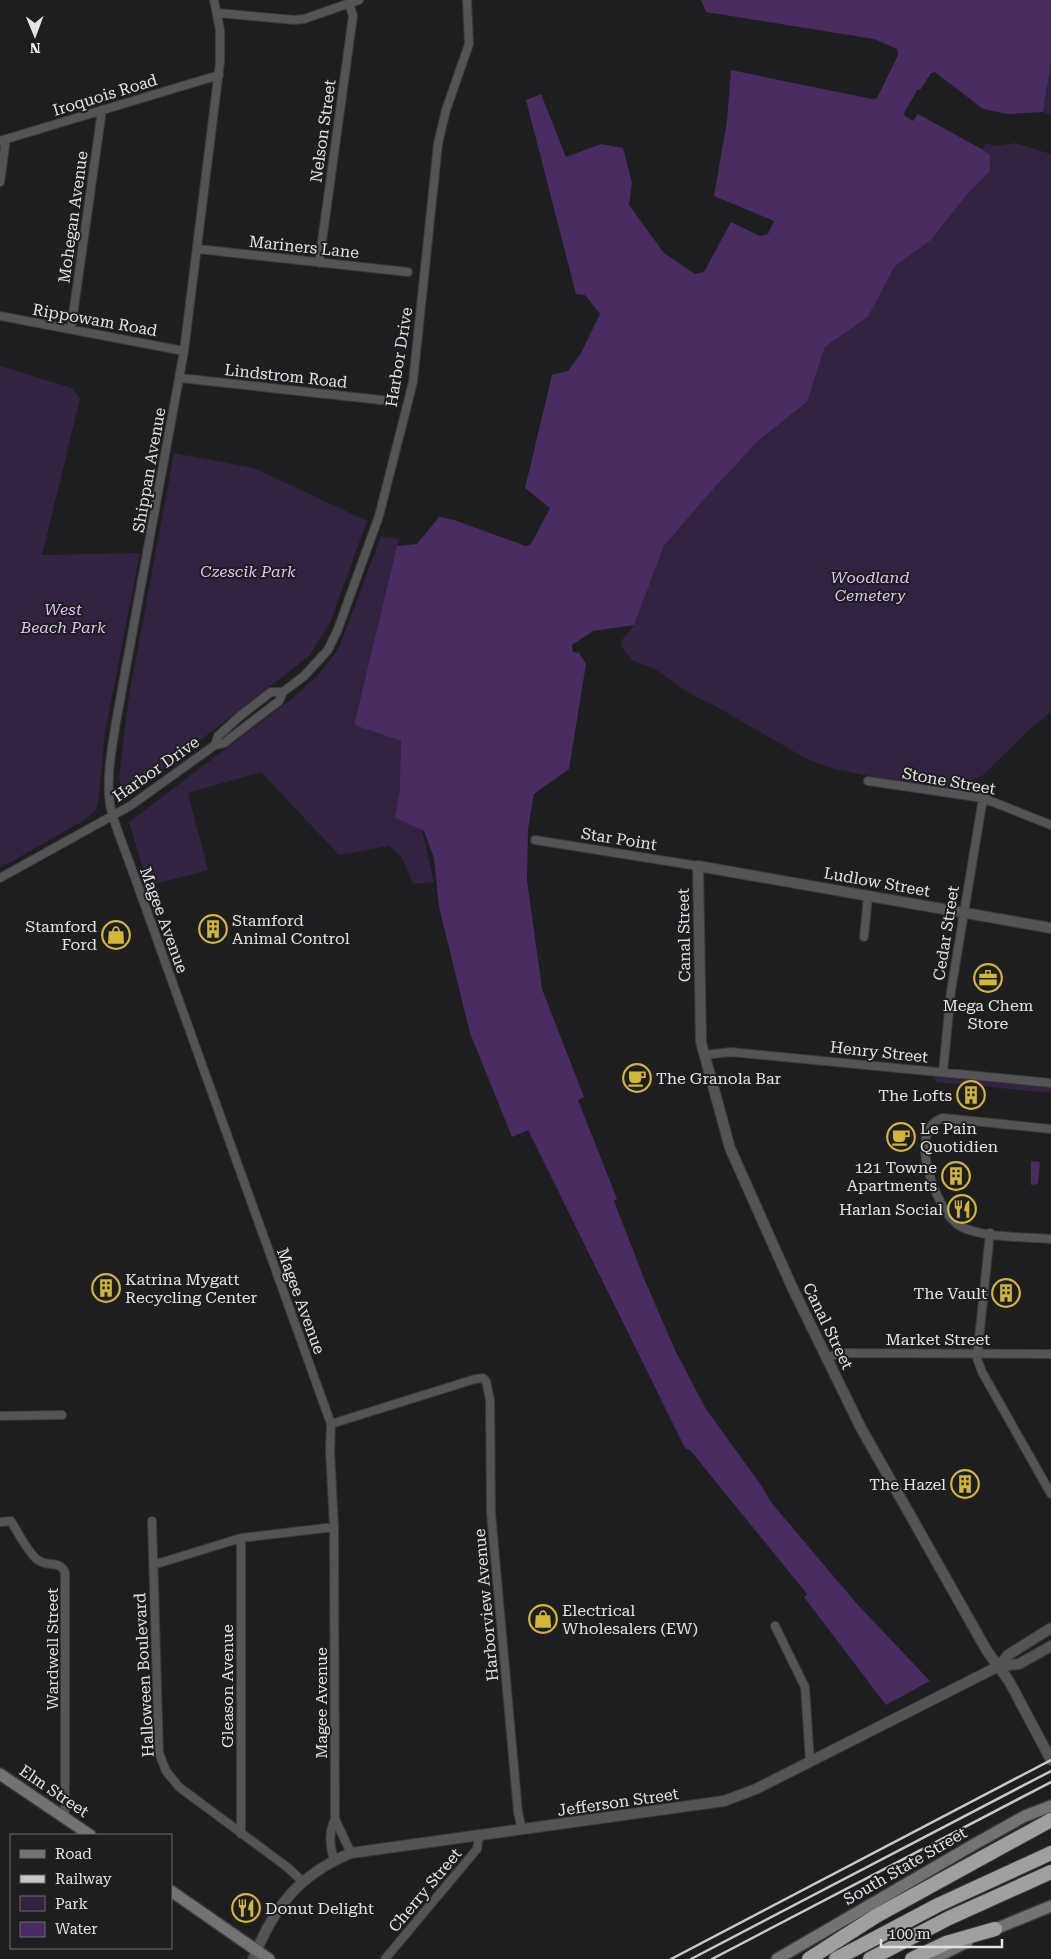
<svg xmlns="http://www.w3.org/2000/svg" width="1051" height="1959" font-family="'Roboto Serif',serif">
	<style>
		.green { fill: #322341 }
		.water { fill: #492d60 }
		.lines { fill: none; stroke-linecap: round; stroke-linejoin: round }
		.minor-casing { stroke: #3a393b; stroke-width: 10 }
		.tertiary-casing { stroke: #3a393b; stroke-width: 12 }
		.secondary-casing { stroke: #3a393b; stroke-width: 14 }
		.motorway-casing { stroke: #3a393b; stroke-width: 16 }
		.minor { stroke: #545355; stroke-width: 8 }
		.tertiary { stroke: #545355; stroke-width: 10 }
		.secondary { stroke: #737274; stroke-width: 11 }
		.motorway { stroke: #a19fa2; stroke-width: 14 }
		.rail { stroke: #c8c8c9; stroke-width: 2.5 }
		.labels { text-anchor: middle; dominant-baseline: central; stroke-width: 4; stroke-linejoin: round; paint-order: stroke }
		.street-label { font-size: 16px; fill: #e3e3e4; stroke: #1e1d20 }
		.park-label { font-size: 16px; font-style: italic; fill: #dbc3f4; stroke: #1e1d20 }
		.poi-label { font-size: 16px; fill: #e3e3e4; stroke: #1e1d20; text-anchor: start }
	</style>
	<rect width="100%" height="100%" fill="#1e1d20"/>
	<path class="green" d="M 1051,62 L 1051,115 L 1043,112 Z
		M 985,143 L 997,146 L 1015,143 L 1051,154 L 1051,712 L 1029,730 L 982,776 L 957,787 L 935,789 L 834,769 L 805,758 L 710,703 L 695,697 L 656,670 L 632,660 L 622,647 L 621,641 L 634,625 L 664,546 L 706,497 L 758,441 L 807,402 L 825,347 L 868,317 L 895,266 L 931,240 L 969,192 L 990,171 L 990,155 L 983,150 Z
		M 0,366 L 72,388 L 80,399 L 42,555 L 140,553 L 105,733 L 98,804 L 95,811 L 83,821 L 0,868 Z
		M 174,453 L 254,468 L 367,521 L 330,623 L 309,656 L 136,790 L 128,792 L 123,789 L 119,779 L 128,701 Z
		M 381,536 L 399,539 L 354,725 L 401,741 L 434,882 L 413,884 L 402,858 L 389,846 L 339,855 L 261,772 L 188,793 L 208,870 L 148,886 L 129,822 L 294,697 L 319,674 L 339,648 Z
		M 935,1077 L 1051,1088 L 1051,1093 L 935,1082 Z"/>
	<path class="water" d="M 701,0 L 1051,0 L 1051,62 L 1043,112 L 1008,114 L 983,109 L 935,72 L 931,73 L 920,90 L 918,89 L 904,113 L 905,116 L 913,121 L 918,114 L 983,150 L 990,155 L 990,171 L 969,192 L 931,240 L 895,266 L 868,317 L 825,347 L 807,402 L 758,441 L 706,497 L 664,546 L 634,625 L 593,631 L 572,645 L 573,652 L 579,653 L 586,664 L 569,769 L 534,794 L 528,829 L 527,880 L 542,989 L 584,1097 L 578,1100 L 617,1199 L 614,1201 L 645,1281 L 676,1352 L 706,1409 L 763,1488 L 770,1501 L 857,1604 L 930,1681 L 886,1705 L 804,1597 L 807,1594 L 690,1450 L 685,1448 L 528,1130 L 512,1137 L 470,1033 L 439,907 L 434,858 L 424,831 L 395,818 L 400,789 L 401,741 L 354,725 L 397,546 L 417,544 L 439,517 L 454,520 L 526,546 L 531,544 L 550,508 L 525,488 L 552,375 L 568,371 L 581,353 L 600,314 L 585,295 L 576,294 L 526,100 L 541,94 L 566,157 L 601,144 L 623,148 L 632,183 L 629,205 L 664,253 L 695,274 L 704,272 L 731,222 L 760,236 L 768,234 L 774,221 L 714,196 L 727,121 L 731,70 L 872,99 L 877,98 L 898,55 L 897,49 L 874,39 L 706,12 Z
		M 1031,1161 L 1040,1162 L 1038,1184 L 1031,1185 Z"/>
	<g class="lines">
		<defs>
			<path id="minor" d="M 214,0 L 220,30 L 220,62 L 184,351 L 116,722 C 112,748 106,777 110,804 C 114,825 124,847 131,867 L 331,1424 L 330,1450 L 334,1527 L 335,1819 C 328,1834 330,1845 334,1860
				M 218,13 L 294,20 L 304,19 L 359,0
				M 0,141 L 219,75
				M 0,182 L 6,139
				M 198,249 L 408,272
				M 319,263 L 353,16 L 349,3
				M 0,316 L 184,351
				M 71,329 L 102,110
				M 180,378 L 390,401
				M 215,745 L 218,736 L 240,716 L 271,692 L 283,692
				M 868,781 L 983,798 L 1051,825
				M 535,840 L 698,866
				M 0,878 L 130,806 L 215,745 L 224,743 L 279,701 L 283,692 L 304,676 L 328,650 L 338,629 L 379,516 L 413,382 L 438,144 L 446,110 L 469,44 L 467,0
				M 864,937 L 868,896
				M 704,1055 L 731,1052 L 1051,1083
				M 943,1072 L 951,991 L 983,798
				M 1051,1129 L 943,1118 C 905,1128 936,1208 957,1224 C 975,1238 1027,1237 1051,1239
				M 990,1233 L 977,1358 L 982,1372 L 1051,1494
				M 827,1358 L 839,1353 L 1051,1354
				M 0,1416 L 62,1415
				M 331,1424 L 475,1379 L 483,1378 L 486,1381 L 490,1400 L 491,1513 L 518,1812 L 522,1830
				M 152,1521 L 159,1753 L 166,1771 L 179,1787 L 287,1867 L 302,1881
				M 0,1522 L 11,1521 C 17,1531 29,1554 38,1560 C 48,1568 58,1559 65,1572 L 65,1818
				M 153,1565 L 241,1538 L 334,1527
				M 775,1626 L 805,1687 L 810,1762
				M 335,1819 L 351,1853
				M 241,1834 L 241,1538
				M 385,1959 L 477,1849 L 479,1835"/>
			<path id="tertiary" d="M 1051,928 L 698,866 L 701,1042 L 730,1148 L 792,1287 L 861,1428 L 987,1651 L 1009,1681 L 1051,1760
				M 999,1666 L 1019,1664 L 1051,1646
				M 253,1959 C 274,1907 298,1875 351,1853 L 724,1801 L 756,1789 L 999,1666 L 1008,1655 L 1051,1628"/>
			<path id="secondary" d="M 0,1774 L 90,1835
				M 171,1891 L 269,1959
				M 988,1932 L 1051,1906
				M 777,1959 L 973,1845 L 1025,1816 L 1051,1806
				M 933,1959 L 967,1942"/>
			<path id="motorway" d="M 809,1959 L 876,1916 L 1051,1820
				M 836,1959 L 938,1905 L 1051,1853
				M 870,1959 L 949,1918 L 1051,1872
				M 912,1959 L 946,1943 L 995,1929"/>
		</defs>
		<use href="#minor" class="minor-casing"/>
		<use href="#tertiary" class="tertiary-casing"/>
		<use href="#secondary" class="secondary-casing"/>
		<use href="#motorway" class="motorway-casing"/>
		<use href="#minor" class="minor"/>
		<use href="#tertiary" class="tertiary"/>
		<use href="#secondary" class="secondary"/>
		<use href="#motorway" class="motorway"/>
		<path class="rail" d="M 671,1959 L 1051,1760
			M 691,1959 L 1051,1771
			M 712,1959 L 1051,1782"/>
	</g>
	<defs>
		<symbol id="building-ring" viewBox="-11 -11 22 22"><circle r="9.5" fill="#1e1d20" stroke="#d1b736" stroke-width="1.5"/><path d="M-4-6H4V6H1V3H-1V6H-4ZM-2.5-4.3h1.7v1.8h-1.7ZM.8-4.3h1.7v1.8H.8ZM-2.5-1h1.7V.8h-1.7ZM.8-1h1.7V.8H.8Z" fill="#d1b736"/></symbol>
		<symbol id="shop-ring" viewBox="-11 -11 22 22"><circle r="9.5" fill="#1e1d20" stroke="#d1b736" stroke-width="1.5"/><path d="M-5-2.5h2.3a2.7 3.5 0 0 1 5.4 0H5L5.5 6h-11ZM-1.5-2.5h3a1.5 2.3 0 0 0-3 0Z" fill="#d1b736"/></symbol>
		<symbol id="office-ring" viewBox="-11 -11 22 22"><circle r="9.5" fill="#1e1d20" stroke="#d1b736" stroke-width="1.5"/><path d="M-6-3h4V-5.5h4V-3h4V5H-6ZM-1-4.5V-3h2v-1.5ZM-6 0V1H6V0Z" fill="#d1b736"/></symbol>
		<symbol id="cafe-ring" viewBox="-11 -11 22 22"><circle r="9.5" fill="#1e1d20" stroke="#d1b736" stroke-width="1.5"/><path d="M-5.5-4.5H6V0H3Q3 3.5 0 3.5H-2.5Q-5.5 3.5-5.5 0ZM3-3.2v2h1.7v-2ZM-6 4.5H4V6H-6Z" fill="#d1b736"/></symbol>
		<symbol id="restaurant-ring" viewBox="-11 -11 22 22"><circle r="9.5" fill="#1e1d20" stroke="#d1b736" stroke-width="1.5"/><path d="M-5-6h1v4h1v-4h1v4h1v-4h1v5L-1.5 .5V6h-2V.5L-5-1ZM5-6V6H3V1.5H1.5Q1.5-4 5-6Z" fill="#d1b736"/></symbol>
	</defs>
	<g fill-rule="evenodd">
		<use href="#building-ring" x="197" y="913" width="32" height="32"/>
		<use href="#shop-ring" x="100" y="919" width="32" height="32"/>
		<use href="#office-ring" x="972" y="962" width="32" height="32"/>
		<use href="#cafe-ring" x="621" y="1062" width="32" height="32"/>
		<use href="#building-ring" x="955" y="1079" width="32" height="32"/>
		<use href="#cafe-ring" x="885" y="1121" width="32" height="32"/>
		<use href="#building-ring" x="940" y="1160" width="32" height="32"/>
		<use href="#restaurant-ring" x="946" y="1193" width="32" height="32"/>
		<use href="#building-ring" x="90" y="1272" width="32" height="32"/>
		<use href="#building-ring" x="990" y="1277" width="32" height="32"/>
		<use href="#building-ring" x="949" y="1468" width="32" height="32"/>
		<use href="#shop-ring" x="527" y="1603" width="32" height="32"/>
		<use href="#restaurant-ring" x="230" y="1892" width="32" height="32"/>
	</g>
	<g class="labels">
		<g class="street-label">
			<text transform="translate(105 95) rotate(-17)">Iroquois Road</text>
			<text transform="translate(323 131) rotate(-82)">Nelson Street</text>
			<text transform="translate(73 217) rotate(-82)">Mohegan Avenue</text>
			<text transform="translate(304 247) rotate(6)">Mariners Lane</text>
			<text transform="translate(95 320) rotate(10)">Rippowam Road</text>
			<text transform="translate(399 357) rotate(-81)">Harbor Drive</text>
			<text transform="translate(286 376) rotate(6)">Lindstrom Road</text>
			<text transform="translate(149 470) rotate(-80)">Shippan Avenue</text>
			<text transform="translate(156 769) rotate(-35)">Harbor Drive</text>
			<text transform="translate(949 781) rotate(10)">Stone Street</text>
			<text transform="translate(619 839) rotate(9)">Star Point</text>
			<text transform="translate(877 882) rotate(10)">Ludlow Street</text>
			<text transform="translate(164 920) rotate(70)">Magee Avenue</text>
			<text transform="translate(946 933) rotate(-81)">Cedar Street</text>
			<text transform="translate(684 935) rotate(-91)">Canal Street</text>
			<text transform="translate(879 1052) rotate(6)">Henry Street</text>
			<text transform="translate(301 1301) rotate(70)">Magee Avenue</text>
			<text transform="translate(828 1326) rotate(64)">Canal Street</text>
			<text x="938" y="1339">Market Street</text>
			<text transform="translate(486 1605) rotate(-95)">Harborview Avenue</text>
			<text transform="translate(52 1649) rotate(-90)">Wardwell Street</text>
			<text transform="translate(144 1675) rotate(-93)">Halloween Boulevard</text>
			<text transform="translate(227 1686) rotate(-90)">Gleason Avenue</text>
			<text transform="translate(321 1703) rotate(-90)">Magee Avenue</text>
			<text transform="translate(54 1791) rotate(34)">Elm Street</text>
			<text transform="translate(618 1802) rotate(-8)">Jefferson Street</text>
			<text transform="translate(905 1866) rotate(-30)">South State Street</text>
			<text transform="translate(425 1890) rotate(-50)">Cherry Street</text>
		</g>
		<g class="park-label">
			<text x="248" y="571">Czescik Park</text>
			<text x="870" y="577">Woodland<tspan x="870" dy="18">Cemetery</tspan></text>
			<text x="63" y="609">West<tspan x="63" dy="18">Beach Park</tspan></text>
		</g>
		<g class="poi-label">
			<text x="232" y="920">Stamford<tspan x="232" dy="18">Animal Control</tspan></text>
			<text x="97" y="926" text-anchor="end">Stamford<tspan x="97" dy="18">Ford</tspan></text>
			<text x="988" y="1005" text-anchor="middle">Mega Chem<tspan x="988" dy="18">Store</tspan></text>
			<text x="656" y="1078">The Granola Bar</text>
			<text x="952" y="1095" text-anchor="end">The Lofts</text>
			<text x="920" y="1128">Le Pain<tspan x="920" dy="18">Quotidien</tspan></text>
			<text x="937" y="1167" text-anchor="end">121 Towne<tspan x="937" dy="18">Apartments</tspan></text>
			<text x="943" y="1209" text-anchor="end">Harlan Social</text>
			<text x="125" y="1279">Katrina Mygatt<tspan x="125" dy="18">Recycling Center</tspan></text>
			<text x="987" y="1293" text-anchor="end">The Vault</text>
			<text x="946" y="1484" text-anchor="end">The Hazel</text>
			<text x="562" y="1610">Electrical<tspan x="562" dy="18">Wholesalers (EW)</tspan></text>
			<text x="265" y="1908">Donut Delight</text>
		</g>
	</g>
	<rect x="10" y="1834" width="162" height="115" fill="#1e1d20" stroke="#6d6c6e"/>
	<rect x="20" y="1850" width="25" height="8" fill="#737274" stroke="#6d6c6e"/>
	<text x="55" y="1859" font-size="15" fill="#e3e3e4">Road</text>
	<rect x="20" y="1875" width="25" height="8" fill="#c8c8c9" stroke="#6d6c6e"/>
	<text x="55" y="1884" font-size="15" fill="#e3e3e4">Railway</text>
	<rect x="20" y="1896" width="25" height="15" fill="#322341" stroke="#6d6c6e"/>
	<text x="55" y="1909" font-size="15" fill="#e3e3e4">Park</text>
	<rect x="20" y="1922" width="25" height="15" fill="#492d60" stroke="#6d6c6e"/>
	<text x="55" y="1934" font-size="15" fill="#e3e3e4">Water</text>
	<g transform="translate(35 35) rotate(179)" stroke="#1e1d20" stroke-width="4" paint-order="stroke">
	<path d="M0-4L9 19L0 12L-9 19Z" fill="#e3e3e4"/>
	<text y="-8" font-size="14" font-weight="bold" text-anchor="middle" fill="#e3e3e4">N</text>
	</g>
	<path d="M881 1939v8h121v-8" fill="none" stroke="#e3e3e4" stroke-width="2.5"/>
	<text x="888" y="1939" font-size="15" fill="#e3e3e4" stroke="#1e1d20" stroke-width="4" paint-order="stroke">100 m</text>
</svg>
